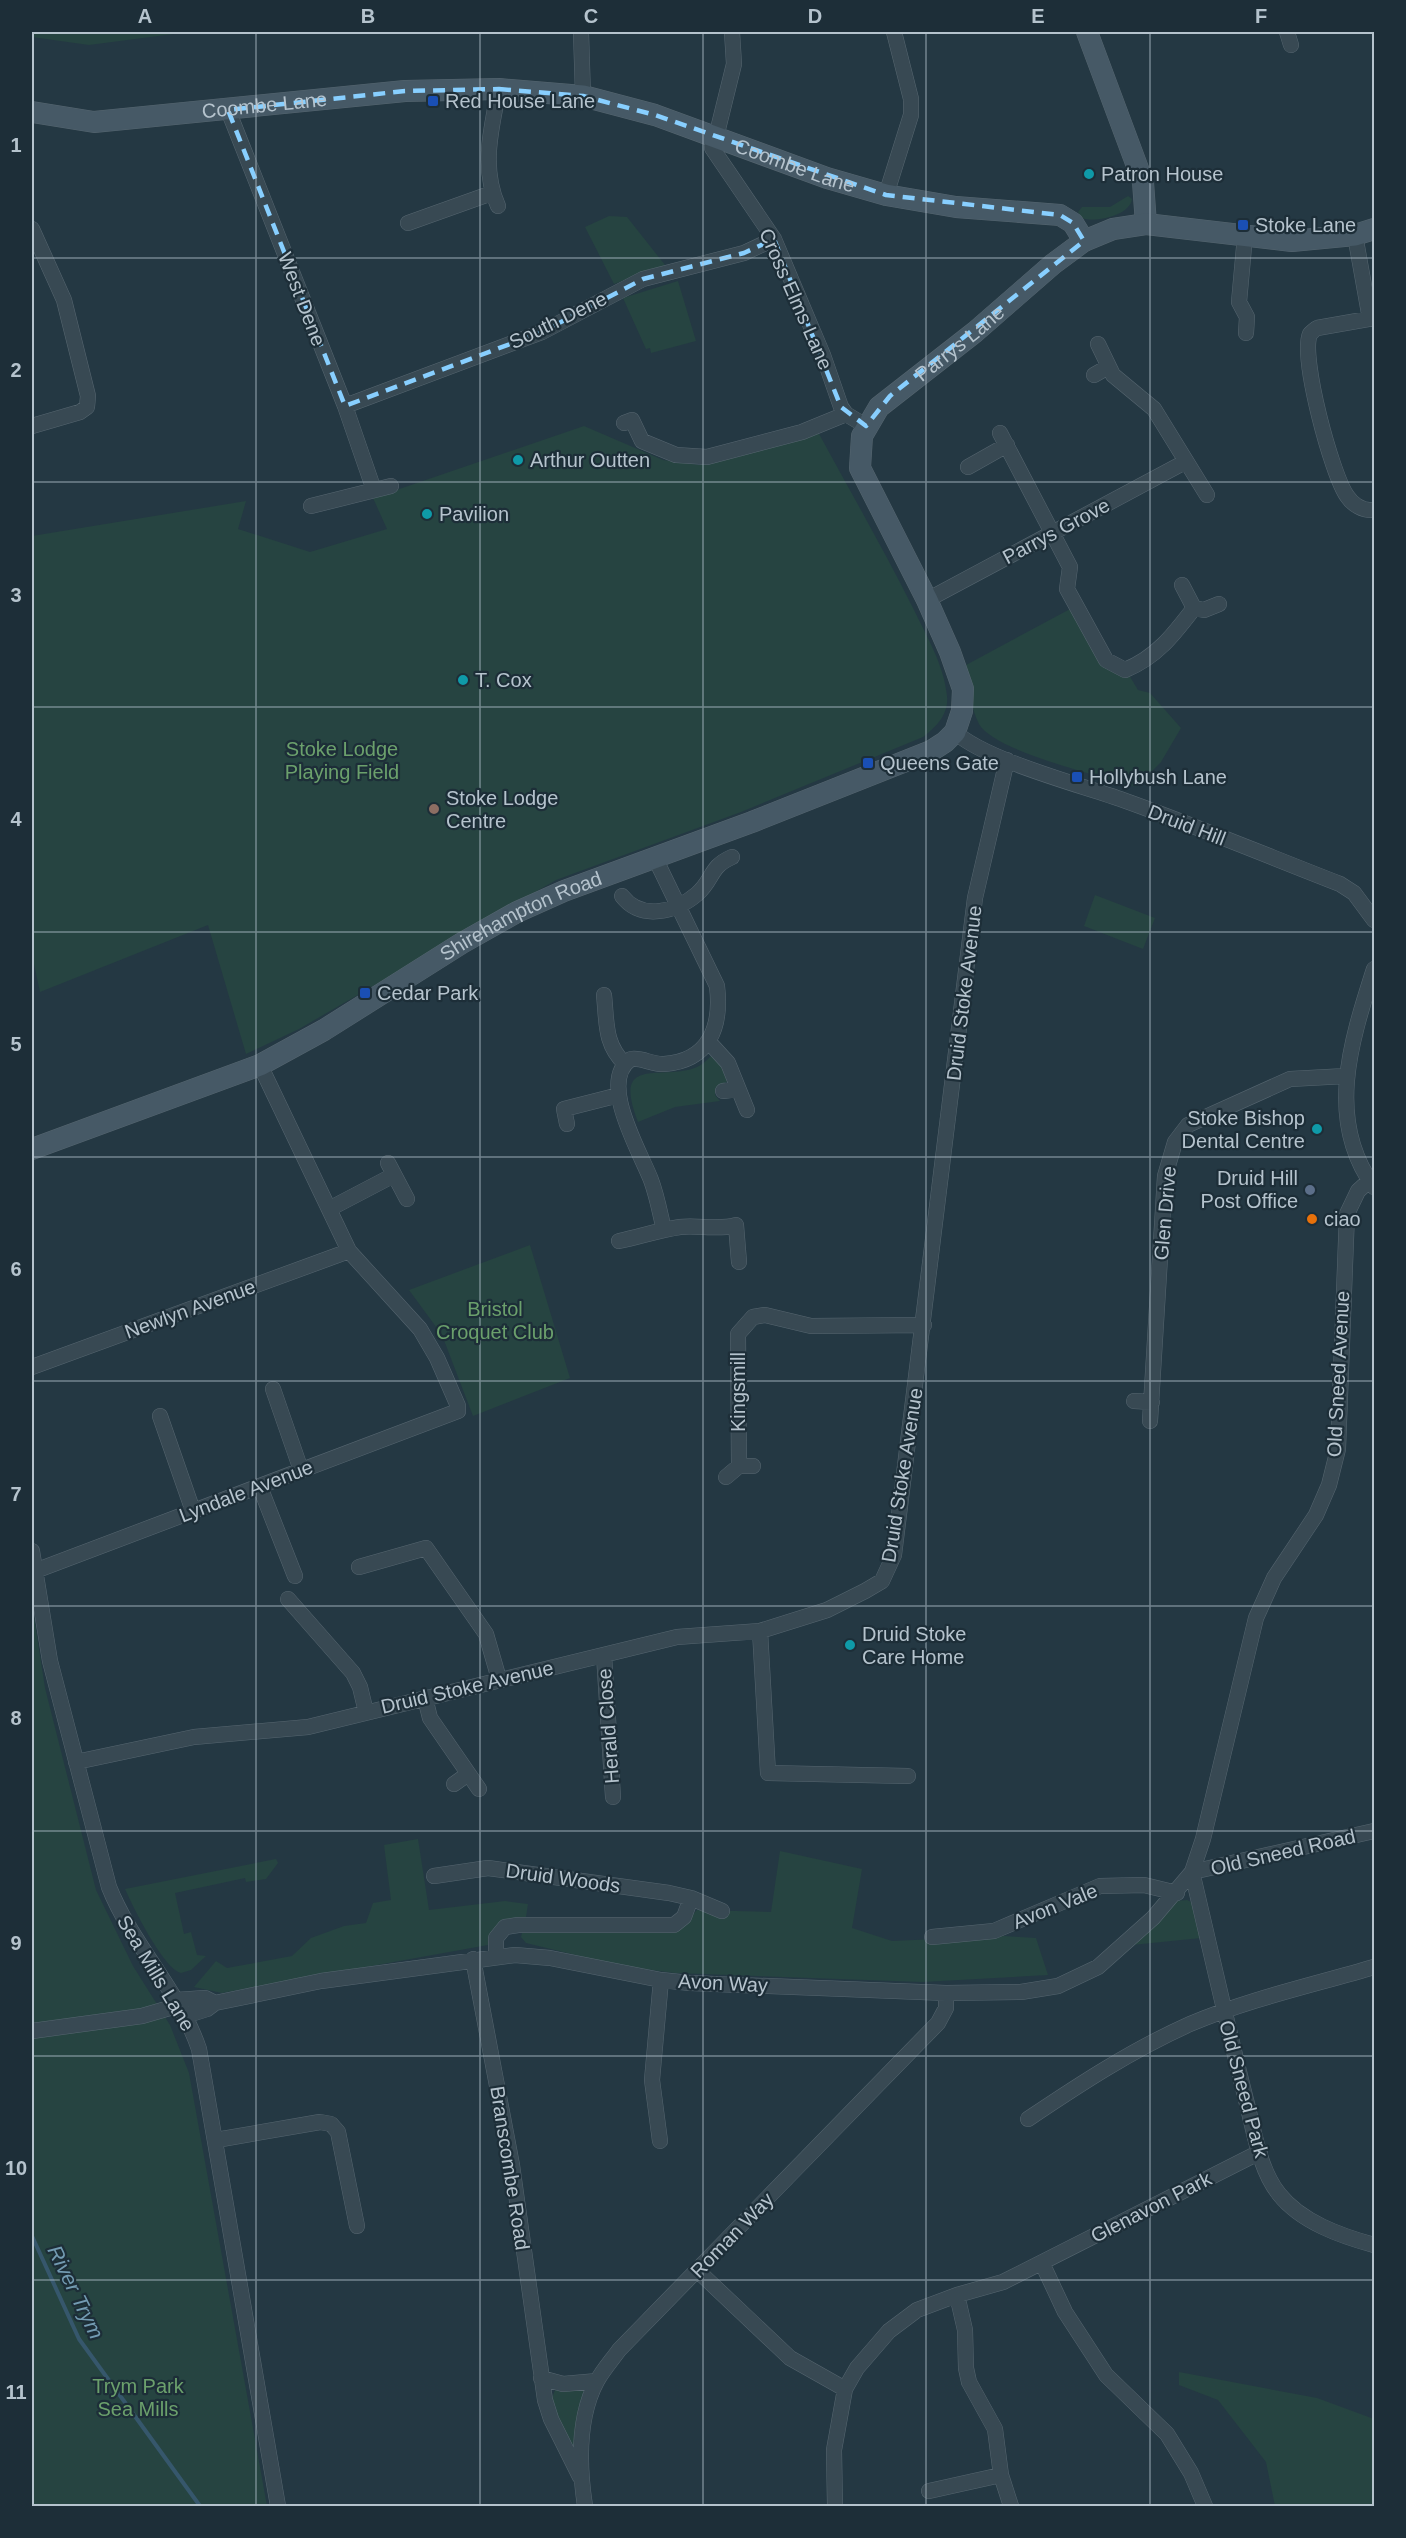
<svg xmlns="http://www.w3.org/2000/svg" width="1406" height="2538" font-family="Helvetica,sans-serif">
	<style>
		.green { fill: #264441 }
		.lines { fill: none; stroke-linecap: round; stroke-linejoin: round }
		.stream { stroke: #36576c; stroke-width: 4 }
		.street-casing { stroke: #566670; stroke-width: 16 }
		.secondary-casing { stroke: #566670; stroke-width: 22 }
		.street { stroke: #384953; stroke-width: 15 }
		.secondary { stroke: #465966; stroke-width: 21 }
		.marked { fill: none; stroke: #88cfff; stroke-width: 4.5; stroke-dasharray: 12 8; stroke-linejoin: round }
		.grid { fill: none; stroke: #b5c3cd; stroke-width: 1.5; stroke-opacity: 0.55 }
		.transit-dot { fill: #1a4fb4; stroke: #1d2e38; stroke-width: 2 }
		.culture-dot { fill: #0f9aa8; stroke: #1d2e38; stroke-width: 2 }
		.education-dot { fill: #8d6e63; stroke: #1d2e38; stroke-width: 2 }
		.service-dot { fill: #5c6f8a; stroke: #1d2e38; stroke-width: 2 }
		.food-dot { fill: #e8710a; stroke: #1d2e38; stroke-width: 2 }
		.labels { text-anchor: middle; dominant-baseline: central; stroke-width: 4.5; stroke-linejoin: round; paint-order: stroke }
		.poi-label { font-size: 20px; fill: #b5c3cd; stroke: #1d2e38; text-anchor: start }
		.street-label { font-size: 20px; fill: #b5c3cd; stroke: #1d2e38 }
		.park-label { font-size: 20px; fill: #6ba06c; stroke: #1d2e38 }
		.water-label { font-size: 21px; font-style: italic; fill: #739bb2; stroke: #1d2e38 }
		.neatline { fill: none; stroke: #b5c3cd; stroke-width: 2 }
		.grid-label { font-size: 20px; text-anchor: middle; font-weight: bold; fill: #b5c3cd }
	</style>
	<rect width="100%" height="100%" fill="#243843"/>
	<path class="green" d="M 32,32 L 189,32 L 89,45 L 32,37 Z
		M 1128,196 L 1132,199 C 1130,216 1094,223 1082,218 L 1078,212 L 1082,207 L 1110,207 Z
		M 609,216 L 627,217 L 665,265 L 614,284 L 585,227 Z
		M 678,281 L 696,341 L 651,353 L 650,348 L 646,349 L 623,298 Z
		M 584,426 L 663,460 L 699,465 L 818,432 C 850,491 884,550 914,610 C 927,637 944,665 947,696 C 949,714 936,727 923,737 L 741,812 L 556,880 L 299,1029 L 246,1054 L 208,925 L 40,992 L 32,955 L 32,536 L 246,501 L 238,529 L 310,552 L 387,529 L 373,498 Z
		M 1072,608 L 1097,650 L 1129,675 L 1138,690 L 1150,693 L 1181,728 L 1161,762 L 1136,787 C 1102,776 995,752 979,724 C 970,707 969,684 966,665 Z
		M 1095,895 L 1155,918 L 1143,949 L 1084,926 Z
		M 711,1056 L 719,1062 L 728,1081 L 715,1089 L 715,1095 L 720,1101 L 675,1107 L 638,1122 C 611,1053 663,1082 697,1067 C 702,1065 707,1060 711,1056 Z
		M 530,1245 L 570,1378 L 473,1416 L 442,1335 L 409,1290 Z
		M 32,1604 L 45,1688 L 96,1890 L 133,1966 L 170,2025 L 189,2073 L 267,2506 L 32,2506 Z
		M 418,1839 L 429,1910 L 505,1901 L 528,1904 L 526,1917 C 507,1921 494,1925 488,1945 L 222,1993 L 194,1987 L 216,1961 L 227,1968 L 292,1956 L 311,1938 L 344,1926 L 366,1923 L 373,1903 L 391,1900 L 384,1845 Z
		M 780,1851 L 862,1869 L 852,1928 L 892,1941 L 1004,1936 L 1036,1938 L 1048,1975 L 923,1982 L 675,1973 L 621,1966 L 526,1943 L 521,1937 L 523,1929 L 681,1928 L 697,1910 L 771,1912 Z
		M 276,1859 L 278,1863 L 266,1879 L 246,1882 L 245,1878 L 175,1893 L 184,1934 L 191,1932 L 197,1955 L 206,1956 L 191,1970 L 181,1973 C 163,1968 133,1907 125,1889 Z
		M 1187,1900 L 1193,1903 L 1201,1938 L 1132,1945 L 1176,1901 Z
		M 1179,2372 L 1317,2398 L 1374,2419 L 1374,2506 L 1275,2506 L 1266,2462 L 1218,2400 L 1179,2385 Z
		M 556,2388 L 584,2390 L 575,2426 L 575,2450 L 572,2449 L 551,2400 Z"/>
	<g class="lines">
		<path class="stream" d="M 32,2236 L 79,2339 L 200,2506"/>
		<defs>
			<path id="street" d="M 581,32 L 583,96
				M 1287,32 L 1291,45
				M 228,110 L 345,406 L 374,490
				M 714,137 L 712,148 L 774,239 L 823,355 L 841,407 L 846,414 L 866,426
				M 716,137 L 734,64 L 732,32
				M 886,195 L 911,115 L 911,99 L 894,32
				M 498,206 C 481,168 491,129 499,89
				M 408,223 L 492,193
				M 32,229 L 64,300 L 88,396 L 87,407 L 80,412 L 32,426
				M 1355,235 L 1370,319
				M 1245,236 L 1239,302 L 1247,317 L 1246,333
				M 1374,318 L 1317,328 C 1316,328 1311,333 1310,334 C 1300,357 1332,475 1347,496 C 1353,505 1363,511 1374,510
				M 1098,344 L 1113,375 L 1154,409 L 1207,495
				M 1094,375 L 1108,367
				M 345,406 L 542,332 L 643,279 L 744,253 L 774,239
				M 624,423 L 632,420 L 642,441 L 676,455 L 707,457 L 802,432 L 846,414
				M 1000,433 L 1070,567 L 1067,589 L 1106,660 L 1125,670 C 1157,657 1174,634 1194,608
				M 968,467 L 1007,445
				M 311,506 L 391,486
				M 1182,585 L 1194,608 L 1204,610 L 1219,604
				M 927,600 L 1185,462
				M 955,732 C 985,760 1081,785 1123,800 C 1196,826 1268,856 1340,884 L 1354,893 L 1374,920
				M 655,858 L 717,986 C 722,1027 709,1061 664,1064 C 652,1065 642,1057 631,1059 C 597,1081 641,1153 651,1180 C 657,1196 660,1213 664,1230
				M 622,896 C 641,921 676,912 697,894 C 714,879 709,867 732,857
				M 1374,969 C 1351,1041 1325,1120 1374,1187
				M 604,995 C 607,1022 604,1044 625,1064
				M 708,1041 L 728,1063 L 747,1110
				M 723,1091 L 738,1089
				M 567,1124 L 564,1109 L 619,1095
				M 388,1163 L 407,1199
				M 329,1209 L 394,1175
				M 619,1241 C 639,1237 659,1230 680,1227 C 696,1225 723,1230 736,1225 L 739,1262
				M 32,1367 L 349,1251
				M 273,1389 L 301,1470
				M 1134,1401 L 1152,1402
				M 160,1416 L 193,1511
				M 1150,1421 L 1165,1176 L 1175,1142 L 1188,1125 L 1290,1079 L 1346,1076
				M 739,1466 L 738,1334 L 753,1317 L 765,1315 L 811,1326 L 924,1325
				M 726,1477 L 739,1466 L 753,1466
				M 260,1487 L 295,1576
				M 32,1551 L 50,1661 L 109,1887 C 132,1945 179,1990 199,2049 L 278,2506
				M 359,1567 L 426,1548 L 486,1634 L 499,1679
				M 35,1571 L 458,1411 L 458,1406 L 437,1358 L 420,1329 L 349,1251 L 260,1065
				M 288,1599 L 353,1673 L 360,1687 L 366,1712
				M 760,1631 L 768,1773 L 908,1776
				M 604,1655 L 613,1797
				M 425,1698 L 430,1718 L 479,1789
				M 76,1762 L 194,1737 L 308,1727 L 677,1637 L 760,1631 L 827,1610 L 865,1591 L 882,1581 L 894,1555 L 975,898 L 1007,760
				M 454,1784 L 468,1774
				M 1192,1872 C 1210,1948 1227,2024 1246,2100 C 1254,2130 1259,2169 1279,2194 C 1301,2222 1341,2236 1374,2245
				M 1192,1872 L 1374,1831
				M 434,1876 L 488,1868 L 669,1893 L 691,1898 L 722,1911
				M 932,1937 L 994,1931 L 1100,1886 L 1144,1885 L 1177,1893
				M 496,1956 L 496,1938 L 505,1927 L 518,1925 L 674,1925 L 684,1917 L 691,1898
				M 473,1959 L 512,2165 L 545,2400 L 551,2419 L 580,2477
				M 176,2000 L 205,1998 L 215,2003
				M 185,2016 L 207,2009 L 215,2003 L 321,1981 L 515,1955 L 550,1958 L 661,1980 L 690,1983 L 946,1993 L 1021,1992 L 1058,1986 L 1098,1967 L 1153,1918 L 1192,1872 L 1203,1839 L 1256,1618 L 1274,1578 L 1316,1515 L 1329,1485 L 1338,1449 L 1347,1214 L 1358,1191 L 1370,1180
				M 32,2031 L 142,2016 L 180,2005
				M 1028,2119 C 1080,2084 1132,2050 1190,2024 C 1249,1999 1313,1985 1374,1967
				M 216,2140 L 320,2122 L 331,2124 L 338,2132 L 357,2226
				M 660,2141 L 652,2080 L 661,1980
				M 1042,2263 L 1065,2312 L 1106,2375 L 1167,2434 L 1191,2473 L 1205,2506
				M 698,2271 L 790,2358 L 845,2389
				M 957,2295 L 965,2330 L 966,2368 L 969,2382 L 995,2429 L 1001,2475 L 1011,2506
				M 541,2378 L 563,2384 L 597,2381
				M 929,2491 L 1001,2475
				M 585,2506 C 579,2466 577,2418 597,2381 C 603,2370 612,2360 619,2350 L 938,2023 L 946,2008 L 946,1993
				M 835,2506 L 834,2450 L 845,2389 L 857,2368 L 889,2331 L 917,2310 L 957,2295 L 1003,2282 L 1260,2152"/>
			<g id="secondary">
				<path d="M 1087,32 L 1143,182 L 1146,224"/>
				<path id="s1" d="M 32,112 L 94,122 L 405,91 L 499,89 L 583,96 L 655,115 L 827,178 L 886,195 L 956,207 L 1060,215 L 1073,223 L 1084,241"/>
				<path id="s2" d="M 32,1149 L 260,1065 L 324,1030 L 462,943 L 517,912 L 564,891 L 752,822 L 931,751 L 945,742 L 955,732 L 962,711 L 963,689 L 950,652 L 927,600 L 860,468 L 862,436 L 879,407 L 975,332 L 1053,264 L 1084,241 L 1113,229 L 1146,224 L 1292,241 L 1355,235 L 1374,229"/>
			</g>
		</defs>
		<use href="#street" class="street-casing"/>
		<use href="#secondary" class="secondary-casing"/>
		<use href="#street" class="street"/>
		<use href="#secondary" class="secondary"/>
	</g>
	<path class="marked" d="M 499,89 L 583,96 L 655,115 L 886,195 L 1060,215 L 1073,223 L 1084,241 L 890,396 L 866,426 L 841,407 L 774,239 L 744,253 L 643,279 L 542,332 L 345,406 L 228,110 L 405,91 Z"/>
	<path class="grid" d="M 256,32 L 256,2506M 480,32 L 480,2506M 703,32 L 703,2506M 926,32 L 926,2506M 1150,32 L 1150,2506M 32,258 L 1374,258M 32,482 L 1374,482M 32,707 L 1374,707M 32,932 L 1374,932M 32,1157 L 1374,1157M 32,1381 L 1374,1381M 32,1606 L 1374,1606M 32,1831 L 1374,1831M 32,2056 L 1374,2056M 32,2280 L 1374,2280"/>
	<g class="transit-dot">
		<rect x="427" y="95" width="12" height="12" rx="3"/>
		<rect x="1237" y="219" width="12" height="12" rx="3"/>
		<rect x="862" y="757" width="12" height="12" rx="3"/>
		<rect x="1071" y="771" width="12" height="12" rx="3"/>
		<rect x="359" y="987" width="12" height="12" rx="3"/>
	</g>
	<g class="culture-dot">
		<circle cx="1089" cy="174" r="6"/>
		<circle cx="518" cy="460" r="6"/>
		<circle cx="427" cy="514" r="6"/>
		<circle cx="463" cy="680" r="6"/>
		<circle cx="1317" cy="1129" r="6"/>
		<circle cx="850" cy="1645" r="6"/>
	</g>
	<circle class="education-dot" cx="434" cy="809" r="6"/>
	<circle class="service-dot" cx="1310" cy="1190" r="6"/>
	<circle class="food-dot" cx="1312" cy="1219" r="6"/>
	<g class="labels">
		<g class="poi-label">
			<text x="445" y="101">Red House Lane</text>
			<text x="1101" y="174">Patron House</text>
			<text x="1255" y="225">Stoke Lane</text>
			<text x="530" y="460">Arthur Outten</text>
			<text x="439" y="514">Pavilion</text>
			<text x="475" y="680">T. Cox</text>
			<text x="880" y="763">Queens Gate</text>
			<text x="1089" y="777">Hollybush Lane</text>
			<text x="446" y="798">Stoke Lodge<tspan x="446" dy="23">Centre</tspan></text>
			<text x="377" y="993">Cedar Park</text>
			<text x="1305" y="1118" text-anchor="end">Stoke Bishop<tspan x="1305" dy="23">Dental Centre</tspan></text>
			<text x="1298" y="1178" text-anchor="end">Druid Hill<tspan x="1298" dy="23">Post Office</tspan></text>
			<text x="1324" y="1219">ciao</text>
			<text x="862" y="1634">Druid Stoke<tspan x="862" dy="23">Care Home</tspan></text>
		</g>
		<g class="street-label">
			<text stroke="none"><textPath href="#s1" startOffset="234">Coombe Lane</textPath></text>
			<text stroke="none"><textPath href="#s1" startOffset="777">Coombe Lane</textPath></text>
			<text transform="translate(302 299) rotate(69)">West Dene</text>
			<text transform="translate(796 299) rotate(66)">Cross Elms Lane</text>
			<text transform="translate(558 320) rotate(-26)">South Dene</text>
			<text stroke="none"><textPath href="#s2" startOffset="1474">Parrys Lane</textPath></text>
			<text transform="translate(1056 531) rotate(-28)">Parrys Grove</text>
			<text transform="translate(1187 825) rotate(21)">Druid Hill</text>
			<text stroke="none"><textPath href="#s2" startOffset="544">Shirehampton Road</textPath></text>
			<text transform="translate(964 993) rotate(-83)">Druid Stoke Avenue</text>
			<text transform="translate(1165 1213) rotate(-85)">Glen Drive</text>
			<text transform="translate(190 1309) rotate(-20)">Newlyn Avenue</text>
			<text transform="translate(1338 1374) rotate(-87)">Old Sneed Avenue</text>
			<text transform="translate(738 1392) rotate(-90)">Kingsmill</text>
			<text transform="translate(902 1475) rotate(-81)">Druid Stoke Avenue</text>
			<text transform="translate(246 1491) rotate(-21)">Lyndale Avenue</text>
			<text transform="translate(467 1687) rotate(-13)">Druid Stoke Avenue</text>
			<text transform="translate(608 1726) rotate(-94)">Herald Close</text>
			<text transform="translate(1283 1852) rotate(-13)">Old Sneed Road</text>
			<text transform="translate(563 1878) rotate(8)">Druid Woods</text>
			<text transform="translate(1055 1906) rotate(-22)">Avon Vale</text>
			<text transform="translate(156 1973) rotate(59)">Sea Mills Lane</text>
			<text transform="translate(723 1983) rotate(3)">Avon Way</text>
			<text transform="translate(1244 2089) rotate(75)">Old Sneed Park</text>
			<text transform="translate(510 2168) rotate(81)">Branscombe Road</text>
			<text transform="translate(1151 2207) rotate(-27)">Glenavon Park</text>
			<text transform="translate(732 2235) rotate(-46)">Roman Way</text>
		</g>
		<g class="park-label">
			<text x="342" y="749">Stoke Lodge<tspan x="342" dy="23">Playing Field</tspan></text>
			<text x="495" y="1309">Bristol<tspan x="495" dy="23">Croquet Club</tspan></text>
			<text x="138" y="2386">Trym Park<tspan x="138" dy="23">Sea Mills</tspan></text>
		</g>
		<g class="water-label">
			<text transform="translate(76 2292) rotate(64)">River Trym</text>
		</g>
	</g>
	<rect width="1406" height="2538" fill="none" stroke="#1d2e38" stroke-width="66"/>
	<rect x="33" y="33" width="1340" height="2472" class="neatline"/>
	<g class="grid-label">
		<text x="145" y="23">A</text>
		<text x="368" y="23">B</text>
		<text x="591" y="23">C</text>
		<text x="815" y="23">D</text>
		<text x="1038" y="23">E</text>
		<text x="1261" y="23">F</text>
		<text x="16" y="152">1</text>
		<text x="16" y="377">2</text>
		<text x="16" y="602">3</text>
		<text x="16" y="826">4</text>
		<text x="16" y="1051">5</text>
		<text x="16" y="1276">6</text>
		<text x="16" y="1501">7</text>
		<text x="16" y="1725">8</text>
		<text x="16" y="1950">9</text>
		<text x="16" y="2175">10</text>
		<text x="16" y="2399">11</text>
	</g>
</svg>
